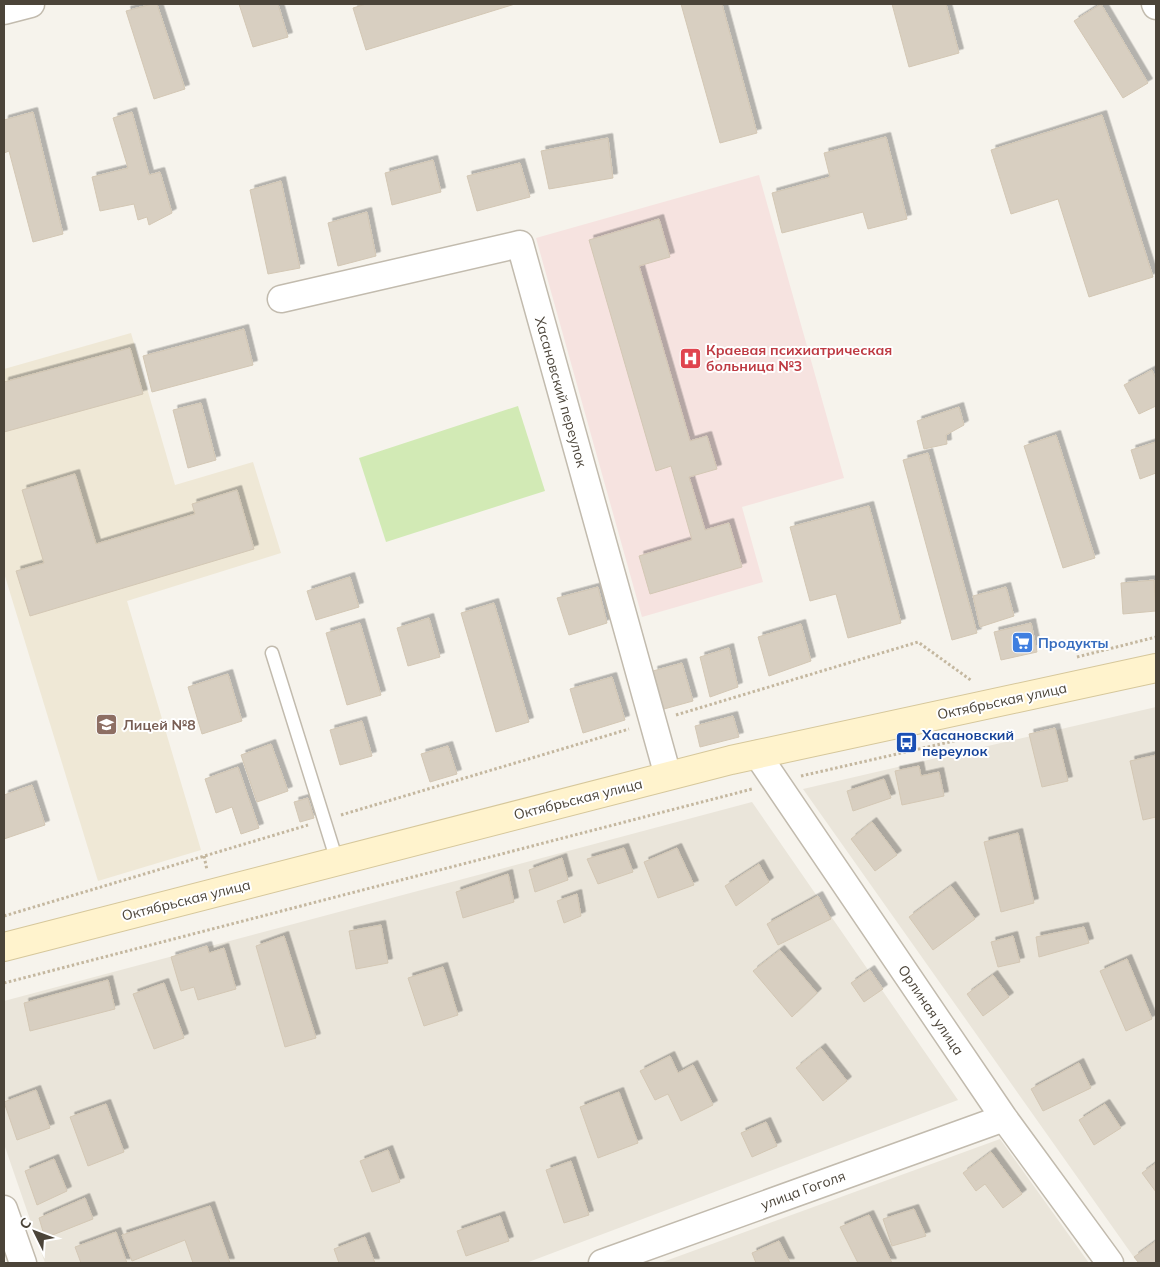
<svg xmlns="http://www.w3.org/2000/svg" width="1160" height="1267" font-family="Mulish,sans-serif">
	<style>
		.residential { fill: #eae5da }
		.education { fill: #efe8d6 }
		.medical { fill: #f6e3e0 }
		.green { fill: #d2eab5 }
		.building { fill: #d8cfc1; stroke: #d3c7b4; filter: url(#shadow) }
		.lines { fill: none; stroke-linecap: round; stroke-linejoin: round }
		.lane-casing { stroke: #c2bbae; stroke-width: 15 }
		.street-casing { stroke: #c2bbae; stroke-width: 29 }
		.secondary-casing { stroke: #d6c79b; stroke-width: 30 }
		.path { stroke: #c4b79f; stroke-width: 3; stroke-dasharray: 2.5 2.5; stroke-linecap: butt }
		.lane { stroke: #fff; stroke-width: 12 }
		.street { stroke: #fff; stroke-width: 26 }
		.secondary { stroke: #fff3cd; stroke-width: 28 }
		.labels { text-anchor: middle; dominant-baseline: central; stroke-width: 4; stroke-linejoin: round; paint-order: stroke }
		.health-label { font-size: 14px; font-weight: bold; fill: #be3a42; stroke: #fff; text-anchor: start }
		.street-label { font-size: 14px; fill: #4b4439; stroke: #fff }
		.shop-label { font-size: 14px; font-weight: bold; fill: #366cbe; stroke: #fff; text-anchor: start }
		.education-label { font-size: 14px; font-weight: bold; fill: #785e54; stroke: #fff; text-anchor: start }
		.transit-label { font-size: 14px; font-weight: bold; fill: #164399; stroke: #fff; text-anchor: start }
	</style>
	<defs>
		<filter id="shadow"><feDropShadow dx="4.5" dy="-4.5" stdDeviation="0" flood-color="#0004"/></filter>
	</defs>
	<rect width="100%" height="100%" fill="#f6f3ec"/>
	<path class="residential" d="M 1156,707 L 1156,1263 L 1138,1263 L 803,789 Z
		M 752,802 L 958,1100 L 526,1263 L 45,1263 L 4,1144 L 4,1001 Z
		M 1000,1139 L 1089,1263 L 660,1263 Z"/>
	<path class="education" d="M 131,333 L 175,485 L 253,462 L 281,553 L 127,601 L 201,850 L 98,881 L 4,573 L 4,369 Z"/>
	<path class="medical" d="M 759,175 L 844,478 L 742,507 L 763,582 L 642,617 L 536,238 Z"/>
	<path class="green" d="M 518,406 L 545,491 L 386,542 L 359,458 Z"/>
	<path class="building" d="M 152,4 L 157,4 L 185,89 L 154,99 L 126,11 Z
		M 239,4 L 278,4 L 288,37 L 253,47 Z
		M 366,4 L 515,4 L 366,50 L 353,8 Z
		M 681,4 L 722,4 L 757,133 L 720,143 Z
		M 892,4 L 946,4 L 959,53 L 909,67 Z
		M 1101,4 L 1148,83 L 1123,98 L 1074,21 Z
		M 33,112 L 63,234 L 33,242 L 9,151 L 4,153 L 4,120 Z
		M 132,112 L 149,175 L 160,172 L 172,213 L 149,225 L 147,217 L 138,220 L 134,204 L 100,211 L 92,177 L 128,168 L 113,118 Z
		M 1102,115 L 1153,277 L 1089,297 L 1058,199 L 1011,214 L 991,150 Z
		M 886,137 L 907,219 L 868,229 L 863,212 L 782,233 L 772,193 L 830,177 L 824,153 Z
		M 608,138 L 613,178 L 549,189 L 541,151 Z
		M 433,160 L 441,192 L 392,205 L 385,173 Z
		M 520,163 L 530,197 L 477,211 L 467,176 Z
		M 281,181 L 300,268 L 268,274 L 250,190 Z
		M 367,212 L 376,256 L 338,266 L 328,223 Z
		M 659,219 L 670,257 L 639,266 L 690,441 L 707,436 L 717,469 L 689,477 L 705,530 L 729,523 L 742,567 L 650,594 L 639,556 L 692,540 L 671,466 L 656,471 L 589,240 Z
		M 244,329 L 253,365 L 152,392 L 143,356 Z
		M 130,348 L 143,394 L 4,432 L 4,382 Z
		M 1152,370 L 1156,379 L 1156,406 L 1139,414 L 1124,385 Z
		M 201,403 L 216,460 L 188,468 L 173,410 Z
		M 959,407 L 964,425 L 946,435 L 947,444 L 924,449 L 917,421 Z
		M 1056,435 L 1095,558 L 1063,568 L 1024,446 Z
		M 1156,442 L 1156,473 L 1140,479 L 1131,450 Z
		M 928,453 L 977,633 L 952,640 L 903,460 Z
		M 75,474 L 96,544 L 195,514 L 192,504 L 237,490 L 254,549 L 30,616 L 16,571 L 44,563 L 22,490 Z
		M 869,506 L 901,623 L 848,638 L 836,594 L 810,601 L 790,527 Z
		M 350,577 L 359,607 L 316,620 L 307,591 Z
		M 1154,580 L 1156,611 L 1123,614 L 1121,583 Z
		M 598,587 L 607,623 L 569,635 L 557,598 Z
		M 1006,587 L 1014,616 L 980,627 L 973,596 Z
		M 494,603 L 529,722 L 496,732 L 461,613 Z
		M 429,618 L 440,657 L 408,666 L 397,628 Z
		M 360,623 L 381,695 L 347,705 L 326,633 Z
		M 1031,623 L 1037,652 L 1001,660 L 994,632 Z
		M 801,624 L 811,661 L 769,676 L 758,637 Z
		M 729,648 L 738,687 L 710,697 L 700,657 Z
		M 682,663 L 693,701 L 664,709 L 653,671 Z
		M 228,674 L 242,721 L 202,734 L 188,687 Z
		M 612,677 L 625,720 L 583,733 L 570,689 Z
		M 733,716 L 739,737 L 700,747 L 695,726 Z
		M 362,721 L 372,756 L 340,765 L 330,730 Z
		M 1055,728 L 1068,781 L 1042,787 L 1029,734 Z
		M 271,744 L 288,791 L 257,802 L 241,755 Z
		M 448,746 L 457,774 L 430,782 L 421,754 Z
		M 1156,755 L 1156,817 L 1143,820 L 1130,761 Z
		M 919,766 L 921,776 L 939,772 L 944,796 L 902,805 L 895,771 Z
		M 238,767 L 259,828 L 241,834 L 232,807 L 216,813 L 205,779 Z
		M 884,779 L 891,798 L 853,811 L 847,791 Z
		M 32,785 L 45,825 L 4,839 L 4,795 Z
		M 308,798 L 314,818 L 300,822 L 294,802 Z
		M 872,822 L 897,855 L 875,871 L 851,839 Z
		M 1018,833 L 1034,903 L 1001,912 L 984,842 Z
		M 624,848 L 633,872 L 598,884 L 587,859 Z
		M 677,848 L 694,885 L 658,898 L 644,862 Z
		M 562,858 L 568,880 L 535,892 L 529,870 Z
		M 759,864 L 769,882 L 736,906 L 725,886 Z
		M 508,874 L 514,902 L 463,918 L 456,892 Z
		M 951,886 L 975,919 L 933,950 L 909,917 Z
		M 577,894 L 581,916 L 564,923 L 557,901 Z
		M 818,896 L 831,919 L 778,945 L 767,924 Z
		M 381,925 L 388,963 L 356,969 L 349,931 Z
		M 1084,927 L 1089,943 L 1039,957 L 1036,937 Z
		M 284,936 L 316,1038 L 285,1047 L 256,946 Z
		M 1013,936 L 1020,962 L 998,967 L 991,942 Z
		M 207,946 L 209,953 L 224,948 L 236,989 L 198,1000 L 194,987 L 181,991 L 171,957 Z
		M 780,950 L 817,993 L 792,1017 L 753,971 Z
		M 1127,959 L 1152,1019 L 1126,1031 L 1100,971 Z
		M 443,967 L 458,1015 L 424,1026 L 408,978 Z
		M 870,970 L 883,989 L 864,1002 L 851,983 Z
		M 993,975 L 1009,997 L 983,1016 L 967,994 Z
		M 108,980 L 115,1009 L 30,1031 L 24,1003 Z
		M 164,983 L 184,1038 L 154,1049 L 133,994 Z
		M 821,1048 L 847,1081 L 823,1101 L 796,1068 Z
		M 670,1056 L 678,1073 L 693,1065 L 713,1105 L 681,1121 L 668,1094 L 655,1100 L 640,1071 Z
		M 1079,1063 L 1091,1088 L 1043,1111 L 1031,1089 Z
		M 36,1090 L 50,1128 L 17,1140 L 4,1102 Z
		M 619,1092 L 638,1143 L 598,1158 L 580,1107 Z
		M 106,1104 L 124,1152 L 88,1166 L 70,1117 Z
		M 1105,1104 L 1121,1128 L 1094,1145 L 1079,1120 Z
		M 766,1122 L 777,1146 L 752,1157 L 741,1133 Z
		M 388,1150 L 400,1182 L 372,1192 L 360,1161 Z
		M 991,1152 L 1022,1194 L 1003,1208 L 985,1184 L 976,1191 L 963,1173 Z
		M 54,1159 L 67,1191 L 37,1205 L 25,1171 Z
		M 571,1161 L 589,1215 L 564,1223 L 546,1170 Z
		M 1156,1163 L 1156,1192 L 1142,1173 Z
		M 85,1198 L 93,1219 L 45,1238 L 39,1218 Z
		M 210,1206 L 230,1263 L 193,1263 L 185,1240 L 132,1261 L 122,1235 Z
		M 914,1209 L 926,1236 L 892,1246 L 883,1219 Z
		M 869,1215 L 892,1263 L 858,1263 L 840,1227 Z
		M 500,1216 L 509,1241 L 466,1256 L 457,1231 Z
		M 116,1232 L 127,1263 L 81,1263 L 75,1247 Z
		M 365,1237 L 375,1263 L 339,1263 L 334,1249 Z
		M 779,1241 L 790,1263 L 756,1263 L 752,1253 Z
		M 1156,1241 L 1156,1263 L 1139,1263 L 1134,1257 Z"/>
	<g class="lines">
		<defs>
			<path id="lane" d="M 272,653 L 337,861"/>
			<path id="street" d="M 1155,4 L 1156,6
				M 4,11 L 31,4
				M 281,299 L 520,244 L 668,776
				M 757,754 L 1004,1118 L 1110,1263
				M 4,1209 L 23,1263
				M 602,1263 L 1004,1118"/>
			<path id="secondary" d="M 4,947 L 731,760 L 1156,668"/>
		</defs>
		<use href="#lane" class="lane-casing"/>
		<use href="#street" class="street-casing"/>
		<use href="#secondary" class="secondary-casing"/>
		<path class="path" d="M 1077,657 L 1156,637
			M 676,715 L 918,642 L 972,681
			M 801,776 L 993,732
			M 341,815 L 629,729
			M 204,856 L 207,870
			M 4,916 L 308,825
			M 4,983 L 752,789"/>
		<use href="#lane" class="lane"/>
		<use href="#street" class="street"/>
		<use href="#secondary" class="secondary"/>
	</g>
	<defs>
		<symbol id="hospital-square" viewBox="-11 -11 22 22"><rect x="-9" y="-9" width="18" height="18" rx="4" fill="#e0444e" stroke="#fff"/><path d="M-5-5h3v3.5h4V-5h3V5h-3V1.5h-4V5h-3Z" fill="#fff"/></symbol>
		<symbol id="supermarket-square" viewBox="-11 -11 22 22"><rect x="-9" y="-9" width="18" height="18" rx="4" fill="#3f7fe0" stroke="#fff"/><path d="M-6-5.5h2.5l.6 2H6L4.5 2H-2.5L-4.4-4H-6ZM-1.5 3.2a1.3 1.3 0 1 0 .1 0ZM3 3.2a1.3 1.3 0 1 0 .1 0Z" fill="#fff"/></symbol>
		<symbol id="school-square" viewBox="-11 -11 22 22"><rect x="-9" y="-9" width="18" height="18" rx="4" fill="#8d6e63" stroke="#fff"/><path d="M0-5L7-2L0 1L-7-2ZM-4 1L0 2.5L4 1V4Q0 6-4 4Z" fill="#fff"/></symbol>
		<symbol id="bus-square" viewBox="-11 -11 22 22"><rect x="-9" y="-9" width="18" height="18" rx="4" fill="#1a4fb4" stroke="#fff"/><path d="M-5-6H5V4H4V6H2V4H-2V6H-4V4H-5ZM-3.5-4V0h7V-4ZM-3.5 1.2v1.5H-2V1.2ZM2 1.2v1.5H3.5V1.2Z" fill="#fff"/></symbol>
	</defs>
	<g fill-rule="evenodd">
		<use href="#hospital-square" x="678" y="346" width="25" height="25"/>
		<use href="#supermarket-square" x="1010" y="630" width="25" height="25"/>
		<use href="#school-square" x="94" y="712" width="25" height="25"/>
		<use href="#bus-square" x="894" y="730" width="25" height="25"/>
	</g>
	<g class="labels">
		<g class="health-label">
			<text x="706" y="350">Краевая психиатрическая<tspan x="706" dy="16">больница №3</tspan></text>
		</g>
		<g class="street-label">
			<text transform="translate(561 392) rotate(74)">Хасановский переулок</text>
			<text transform="translate(1002 701) rotate(-12)">Октябрьская улица</text>
			<text transform="translate(578 799) rotate(-14)">Октябрьская улица</text>
			<text transform="translate(186 900) rotate(-14)">Октябрьская улица</text>
			<text transform="translate(931 1010) rotate(56)">Орлиная улица</text>
			<text transform="translate(803 1190) rotate(-20)">улица Гоголя</text>
		</g>
		<g class="shop-label">
			<text x="1038" y="643">Продукты</text>
		</g>
		<g class="education-label">
			<text x="123" y="725">Лицей №8</text>
		</g>
		<g class="transit-label">
			<text x="922" y="735">Хасановский<tspan x="922" dy="16">переулок</tspan></text>
		</g>
	</g>
	<rect width="1160" height="1267" fill="none" stroke="#4b4439" stroke-width="10"/>
	<g transform="translate(35 1232) rotate(312)" stroke="#ffffff" stroke-width="4" paint-order="stroke">
	<path d="M0-4L9 19L0 12L-9 19Z" fill="#4b4439"/>
	<text y="-8" font-size="14" font-weight="bold" text-anchor="middle" fill="#4b4439">С</text>
	</g>
</svg>
